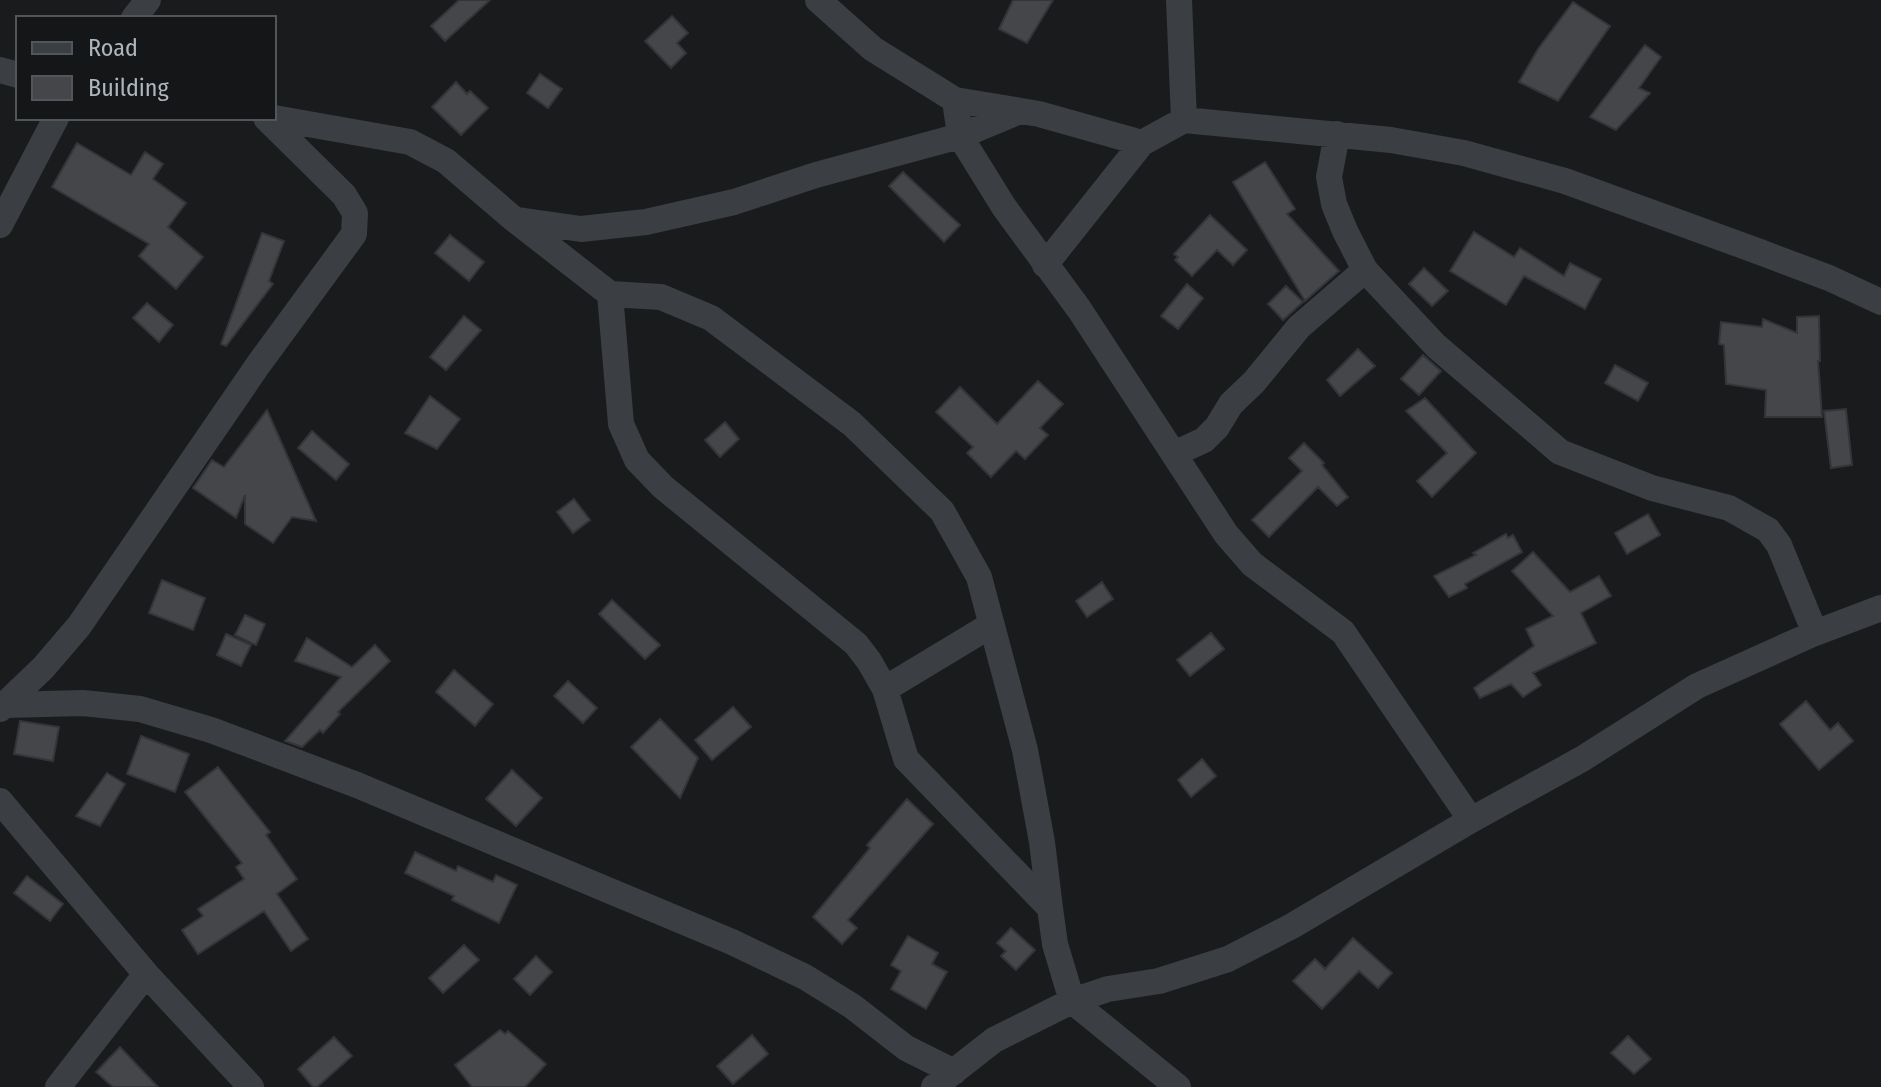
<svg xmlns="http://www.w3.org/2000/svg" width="1881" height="1087" font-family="'Fira Sans Condensed',sans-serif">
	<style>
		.building { fill: #44464a; stroke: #343539; stroke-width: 2 }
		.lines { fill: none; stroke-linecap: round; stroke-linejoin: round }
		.minor { stroke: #3b3e42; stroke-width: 26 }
	</style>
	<rect width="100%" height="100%" fill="#1a1b1d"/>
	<path class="building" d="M 459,0 L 490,0 L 445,41 L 431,26 Z
		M 1013,0 L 1053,0 L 1027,43 L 999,29 Z
		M 1573,2 L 1610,26 L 1558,101 L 1519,82 L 1538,49 Z
		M 672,16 L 688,33 L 677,43 L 686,53 L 671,68 L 645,41 Z
		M 1645,45 L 1661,57 L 1639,88 L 1650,93 L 1616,130 L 1590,117 Z
		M 540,74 L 562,89 L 548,108 L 527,93 Z
		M 456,82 L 467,94 L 470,91 L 488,108 L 461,135 L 432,107 Z
		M 77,143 L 131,175 L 145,152 L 163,164 L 153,179 L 186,203 L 168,227 L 203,257 L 176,289 L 139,256 L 149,244 L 52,187 Z
		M 1265,162 L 1295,209 L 1287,214 L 1339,271 L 1305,301 L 1233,182 Z
		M 903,172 L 960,225 L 944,242 L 889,186 Z
		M 1210,215 L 1247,250 L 1233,265 L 1217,250 L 1192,276 L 1175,260 L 1178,257 L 1174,254 Z
		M 1474,232 L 1514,257 L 1520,248 L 1564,276 L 1570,263 L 1601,279 L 1585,309 L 1524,276 L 1506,305 L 1450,271 Z
		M 262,233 L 284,241 L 269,281 L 273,284 L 226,346 L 221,344 Z
		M 450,235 L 484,262 L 469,281 L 435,253 Z
		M 1424,268 L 1448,291 L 1432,306 L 1409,284 Z
		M 1187,284 L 1203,298 L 1178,329 L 1161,316 Z
		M 1286,286 L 1303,302 L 1283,320 L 1268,304 Z
		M 147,303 L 173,325 L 159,342 L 133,318 Z
		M 464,316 L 481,330 L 446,370 L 430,357 Z
		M 1819,316 L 1820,361 L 1818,361 L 1822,417 L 1765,417 L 1766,390 L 1726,384 L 1724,345 L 1719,344 L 1721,322 L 1762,327 L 1763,319 L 1797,333 L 1797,317 Z
		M 1358,349 L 1375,366 L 1340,396 L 1327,380 Z
		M 1423,355 L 1441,371 L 1419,395 L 1401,379 Z
		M 1615,365 L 1648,383 L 1638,401 L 1605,383 Z
		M 1038,381 L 1063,404 L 1040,428 L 1048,435 L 1025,459 L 1016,451 L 991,477 L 967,453 L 973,447 L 936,412 L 960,387 L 997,424 Z
		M 430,396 L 460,419 L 437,449 L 405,433 Z
		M 1425,398 L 1476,453 L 1432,497 L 1417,481 L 1447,453 L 1406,411 Z
		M 1846,409 L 1852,465 L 1831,468 L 1824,411 Z
		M 267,410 L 316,521 L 292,517 L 273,543 L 245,524 L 245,495 L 236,518 L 193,488 L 212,460 L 224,467 Z
		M 725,422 L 739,439 L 720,457 L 705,440 Z
		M 312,431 L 349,464 L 336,480 L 298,448 Z
		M 1304,443 L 1324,463 L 1322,465 L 1348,497 L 1337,506 L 1318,487 L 1269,537 L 1252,520 L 1302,471 L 1289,458 Z
		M 574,499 L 590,520 L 573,533 L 557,512 Z
		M 1648,514 L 1660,535 L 1627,554 L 1615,533 Z
		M 1506,534 L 1508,538 L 1513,535 L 1522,552 L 1465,584 L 1467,588 L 1449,597 L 1434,576 L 1476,555 L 1473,553 Z
		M 1533,552 L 1570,592 L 1599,576 L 1611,596 L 1581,613 L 1596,643 L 1533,673 L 1541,685 L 1523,697 L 1511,684 L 1480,698 L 1474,688 L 1534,646 L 1526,629 L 1553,616 L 1512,571 Z
		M 162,580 L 205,598 L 193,630 L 149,613 Z
		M 1102,582 L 1113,599 L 1087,617 L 1076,601 Z
		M 612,600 L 660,645 L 645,659 L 599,614 Z
		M 245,615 L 265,624 L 256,645 L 235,635 Z
		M 1211,633 L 1224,649 L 1190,676 L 1177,660 Z
		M 226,634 L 251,645 L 241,666 L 217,655 Z
		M 307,638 L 352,667 L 375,645 L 390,661 L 338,712 L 340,714 L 323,733 L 320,730 L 302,747 L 285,741 L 341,677 L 295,661 Z
		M 454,670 L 493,704 L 475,726 L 436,692 Z
		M 568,681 L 597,708 L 583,723 L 554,696 Z
		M 1806,701 L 1830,730 L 1838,723 L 1853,741 L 1819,770 L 1780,724 Z
		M 733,707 L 751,727 L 712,760 L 695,740 Z
		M 660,719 L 698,758 L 680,798 L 631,747 Z
		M 20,721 L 59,727 L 53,761 L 14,754 Z
		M 141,736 L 189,754 L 175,792 L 127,774 Z
		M 1202,759 L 1216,776 L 1191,797 L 1178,780 Z
		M 218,767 L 270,832 L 266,835 L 297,879 L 277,894 L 308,939 L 291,951 L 264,911 L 198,954 L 182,930 L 203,916 L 198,909 L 244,879 L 236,867 L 242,863 L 185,792 Z
		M 512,770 L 542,798 L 516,826 L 486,799 Z
		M 107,773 L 125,784 L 100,826 L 76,816 Z
		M 907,799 L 933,824 L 848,920 L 857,928 L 842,944 L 813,917 L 870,848 L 867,845 Z
		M 415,852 L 456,871 L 458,866 L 493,882 L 496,875 L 517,885 L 499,923 L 452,900 L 454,896 L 405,873 Z
		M 27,876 L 63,904 L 50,921 L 14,893 Z
		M 1011,928 L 1035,950 L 1016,970 L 1001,956 L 1006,951 L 997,943 Z
		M 908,936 L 938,953 L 932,964 L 947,972 L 926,1009 L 891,989 L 901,971 L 891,965 Z
		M 1353,938 L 1392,973 L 1378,988 L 1359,971 L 1322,1009 L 1293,981 L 1315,959 L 1325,969 Z
		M 464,945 L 479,960 L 443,993 L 429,978 Z
		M 536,956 L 552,972 L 530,995 L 514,979 Z
		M 500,1030 L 505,1034 L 508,1031 L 546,1064 L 525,1087 L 472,1087 L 455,1065 Z
		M 752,1035 L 768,1054 L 733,1084 L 717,1066 Z
		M 1628,1036 L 1651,1059 L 1634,1074 L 1611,1053 Z
		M 334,1037 L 352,1056 L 317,1087 L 313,1087 L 298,1069 Z
		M 120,1047 L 158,1087 L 113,1087 L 96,1072 Z"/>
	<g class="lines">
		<path class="minor" d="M 818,0 L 873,49 L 955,100 L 1039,114 L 1142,143 L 1184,120 L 1391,140 L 1464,153 L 1565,181 L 1760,252 L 1829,278 L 1881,302
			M 1179,0 L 1184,120
			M 134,18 L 148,0
			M 0,70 L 18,75
			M 955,100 L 960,136 L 1004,207 L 1079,309 L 1226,534 L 1252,564 L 1343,632 L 1471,820
			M 274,118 L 410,142 L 446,161 L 515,220 L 610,294 L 621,424 L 637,460 L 663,487 L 856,644 L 869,661 L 885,689 L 906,759 L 1050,908 L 1055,944 L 1072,1001 L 1178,1087
			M 1337,134 L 1329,177 L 1334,204 L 1345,231 L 1365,270 L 1436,346 L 1560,452 L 1652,488 L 1729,508 L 1768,530 L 1779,545 L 1815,633
			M 518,220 L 581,229 L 646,222 L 734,202 L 816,175 L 960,136 L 1020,111
			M 0,225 L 56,118
			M 1045,265 L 1142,143
			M 610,294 L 661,297 L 711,318 L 852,424 L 942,511 L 979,577 L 1025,750 L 1042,842 L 1050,908
			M 1174,454 L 1204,440 L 1217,427 L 1231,404 L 1254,382 L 1299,327 L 1365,270
			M 885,689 L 991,625
			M 6,705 L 83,703 L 140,709 L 211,730 L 357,785 L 732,942 L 805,977 L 852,1006 L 906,1048 L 954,1072
			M 0,709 L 43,668 L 79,626 L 258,365 L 354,234 L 355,213 L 344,195 L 266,118
			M 0,801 L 146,974 L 251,1087
			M 58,1087 L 146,974
			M 934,1087 L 994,1040 L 1072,1001 L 1108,989 L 1159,981 L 1228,959 L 1292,926 L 1471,820 L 1582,759 L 1697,686 L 1815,633 L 1881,608"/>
	</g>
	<rect x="16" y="16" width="260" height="104" fill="#151618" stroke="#51565a" stroke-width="2"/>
	<rect x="32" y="42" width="40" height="12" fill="#3b3e42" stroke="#51565a" stroke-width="2"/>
	<text x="88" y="56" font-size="24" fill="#acb6bc">Road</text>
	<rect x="32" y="76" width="40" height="24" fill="#44464a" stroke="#51565a" stroke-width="2"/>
	<text x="88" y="96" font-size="24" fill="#acb6bc">Building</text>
</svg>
